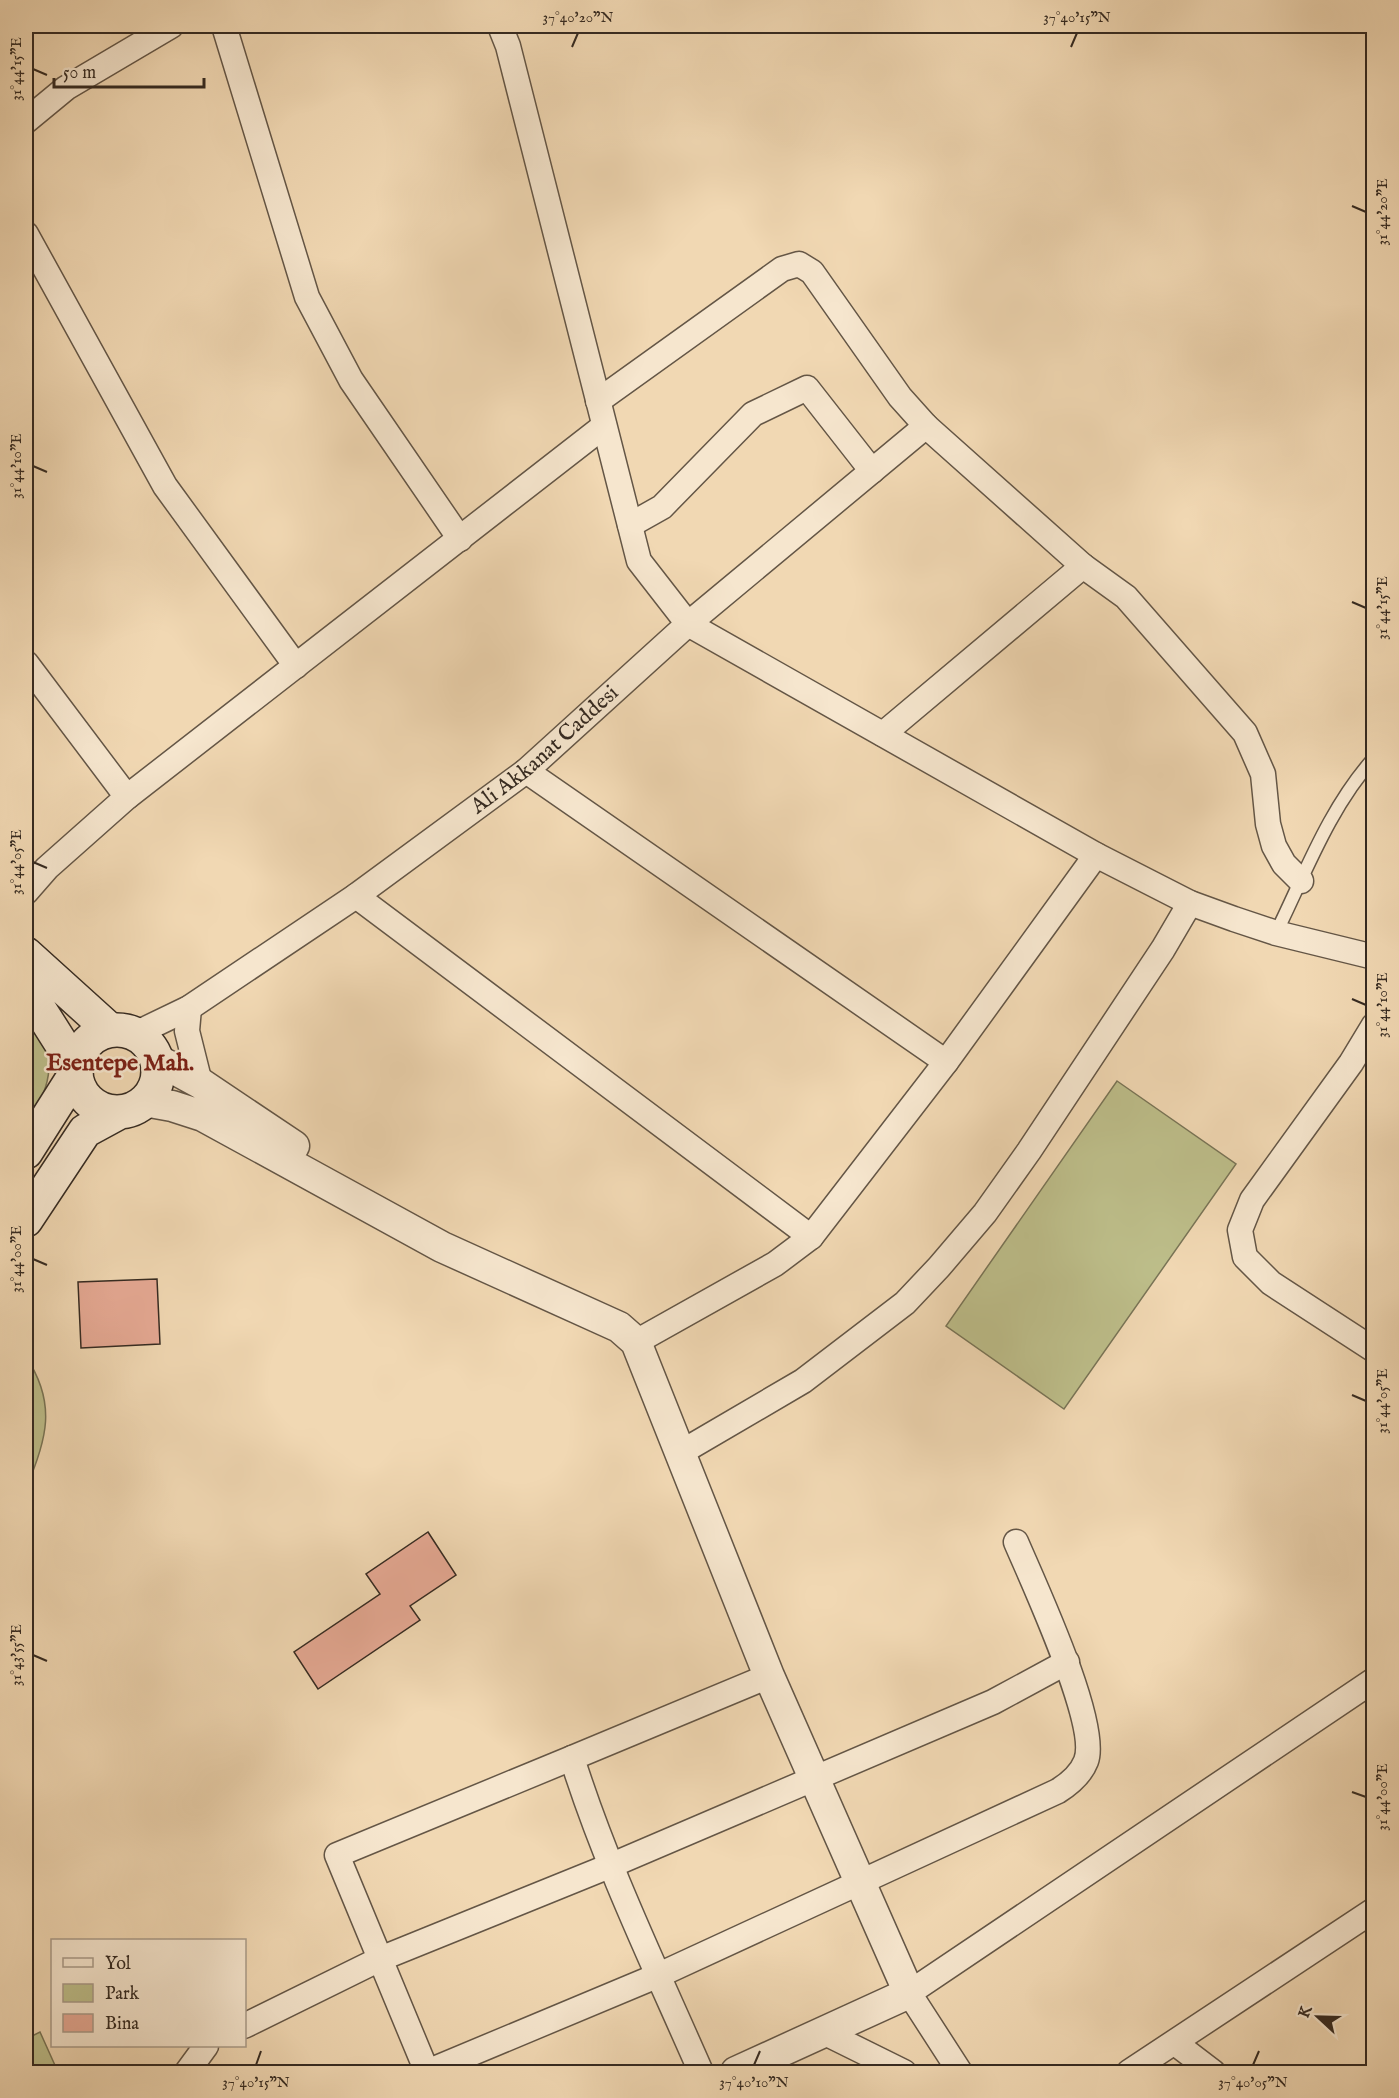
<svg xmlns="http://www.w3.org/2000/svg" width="1399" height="2098" font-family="'IM FELL English',serif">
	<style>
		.green { fill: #bdbe8a; stroke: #797456; stroke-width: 1.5 }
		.building { fill: #e6a994; stroke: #352a21; stroke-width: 1.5 }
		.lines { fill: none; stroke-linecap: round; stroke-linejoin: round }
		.service-casing { stroke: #645646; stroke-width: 15 }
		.minor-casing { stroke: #645646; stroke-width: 27 }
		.tertiary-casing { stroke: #645646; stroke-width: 33 }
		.secondary-casing { stroke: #352a21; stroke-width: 36 }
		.service { stroke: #f6e6ce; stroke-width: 12 }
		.minor { stroke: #f6e6ce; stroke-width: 24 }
		.tertiary { stroke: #f6e6ce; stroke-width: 30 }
		.secondary { stroke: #f6e6ce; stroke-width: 33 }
		.ticks { fill: none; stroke: #352a21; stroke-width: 2 }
		.labels { text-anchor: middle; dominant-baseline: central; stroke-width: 5; stroke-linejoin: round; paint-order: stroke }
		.street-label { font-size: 22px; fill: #352a21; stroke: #f6e6ce }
		.neighbourhood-label { font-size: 24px; font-weight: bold; fill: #7a1f14; stroke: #f6e6ce }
		.neatline { fill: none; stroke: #352a21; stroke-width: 2 }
		.ticks-label { font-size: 15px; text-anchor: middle; fill: #352a21 }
	</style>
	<rect width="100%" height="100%" fill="#f1d8b3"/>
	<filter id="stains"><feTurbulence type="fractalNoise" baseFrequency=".00333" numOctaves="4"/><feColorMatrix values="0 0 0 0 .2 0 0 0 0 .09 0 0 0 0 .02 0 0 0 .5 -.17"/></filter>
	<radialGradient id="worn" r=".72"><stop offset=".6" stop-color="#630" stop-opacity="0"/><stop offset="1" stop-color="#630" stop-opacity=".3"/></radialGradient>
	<path class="green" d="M 26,1008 C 58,1060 55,1076 26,1129 Z
		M 1117,1081 L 1236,1164 L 1064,1409 L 946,1326 Z
		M 26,1357 C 57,1403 47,1440 26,1488 Z
		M 40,2032 L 58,2072 L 26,2072 L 26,2039 Z"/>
	<path class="building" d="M 157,1279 L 160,1344 L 81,1348 L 78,1282 Z
		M 428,1532 L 456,1575 L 410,1606 L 420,1620 L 318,1689 L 294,1652 L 380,1594 L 366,1574 Z"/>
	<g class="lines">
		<defs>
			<path id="service" d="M 1276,933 C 1305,874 1329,808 1374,758"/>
			<g id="minor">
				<path d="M 224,26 L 307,297 L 351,380 L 460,539"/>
				<path d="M 500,26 L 508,46 L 639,561 L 688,624 L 1096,855 L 1190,903 L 1234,919 L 1276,933 L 1374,957"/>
				<path d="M 26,121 L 66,88 L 171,26"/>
				<path d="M 26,234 L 165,486 L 296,666"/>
				<path d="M 598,401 L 782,269 L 799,264 L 812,272 L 900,397 L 926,426 L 1083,566 L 1126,597 L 1245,733 L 1263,774 L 1268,824 L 1274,846 L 1284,864 L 1301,881"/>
				<path d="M 630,525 L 662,507 L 753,414 L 807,388 L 872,471"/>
				<path d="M 26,663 L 127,797"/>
				<path d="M 883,734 L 1083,566"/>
				<path d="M 526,771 L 946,1062"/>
				<path d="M 26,892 L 47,868 L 127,797 L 604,426"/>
				<path d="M 356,896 L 811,1237"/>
				<path d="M 189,1008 L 187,1031 L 200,1083"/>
				<path d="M 1374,1025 L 1351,1063 L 1252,1200 L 1240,1230 L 1245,1257 L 1271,1283 L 1374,1350"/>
				<path id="s1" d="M 135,1034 L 189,1008 L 356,896 L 526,771 L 688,624 L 926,426"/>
				<path d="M 636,1342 L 775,1264 L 811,1237 L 946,1062 L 1096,855"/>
				<path d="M 680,1453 L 803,1381 L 905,1303 L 939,1267 L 985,1213 L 1029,1151 L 1163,949 L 1190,903"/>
				<path d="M 244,2026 L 380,1959 L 612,1865 L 993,1702 L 1067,1662"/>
				<path d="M 823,2032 L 904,2072"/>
				<path d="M 1175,2043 L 1213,2072"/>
				<path d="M 187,2072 L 206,2046"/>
				<path d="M 427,2072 L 659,1975 L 1058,1791 C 1069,1784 1081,1774 1086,1761 C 1100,1725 1033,1582 1016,1542"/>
				<path d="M 427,2072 L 337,1855 L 572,1758"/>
				<path d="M 701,2072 C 656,1969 606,1866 572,1758 L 769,1676"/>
				<path d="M 960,2072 L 909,1993 L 1374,1680"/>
				<path d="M 1129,2072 L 1374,1910"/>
			</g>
			<path id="tertiary" d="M 156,1059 L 200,1083 L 294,1146
				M 144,1101 L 172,1106 L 203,1116 L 442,1247 L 619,1327 L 636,1342 L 769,1676 L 909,1993 L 736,2072"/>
			<path id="secondary" d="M 26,954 L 110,1030
				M 26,994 L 40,1010 L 76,1067
				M76 1071a41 41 0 1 1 82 0a41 41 0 1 1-82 0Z
				M 26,1152 L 76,1073
				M 26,1220 L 85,1131 L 120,1112"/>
		</defs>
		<use href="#service" class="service-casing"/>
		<use href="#minor" class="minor-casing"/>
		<use href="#tertiary" class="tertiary-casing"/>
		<use href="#secondary" class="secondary-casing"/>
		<use href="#service" class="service"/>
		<use href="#minor" class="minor"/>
		<use href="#tertiary" class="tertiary"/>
		<use href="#secondary" class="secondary"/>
	</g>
	<path class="ticks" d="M 572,47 L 578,33M 1071,47 L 1077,33M 33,69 L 47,75M 1352,206 L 1366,212M 33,466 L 47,472M 1352,602 L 1366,608M 33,862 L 47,868M 1352,999 L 1366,1005M 33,1259 L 47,1265M 1352,1395 L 1366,1401M 33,1655 L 47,1661M 1352,1792 L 1366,1797M 256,2065 L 261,2051M 754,2065 L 760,2051M 1253,2065 L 1259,2051"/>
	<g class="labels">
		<g class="street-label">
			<text stroke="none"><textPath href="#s1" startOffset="500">Ali Akkanat Caddesi</textPath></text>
		</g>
		<g class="neighbourhood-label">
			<text x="120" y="1063">Esentepe Mah.</text>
		</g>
	</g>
	<rect width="1399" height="2098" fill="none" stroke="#f1d8b3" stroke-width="66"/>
	<rect x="51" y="1939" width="195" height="108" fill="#f6e6ce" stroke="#a99b89" stroke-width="1.5"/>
	<rect x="63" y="1958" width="30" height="9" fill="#f6e6ce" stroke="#a99b89" stroke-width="1.5"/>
	<text x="105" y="1969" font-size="18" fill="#352a21">Yol</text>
	<rect x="63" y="1984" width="30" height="18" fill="#bdbe8a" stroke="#a99b89" stroke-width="1.5"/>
	<text x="105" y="1999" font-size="18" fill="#352a21">Park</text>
	<rect x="63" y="2014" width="30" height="18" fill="#e6a994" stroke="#a99b89" stroke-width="1.5"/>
	<text x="105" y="2029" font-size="18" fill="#352a21">Bina</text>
	<g transform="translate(1318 2017) rotate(292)" stroke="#f6e6ce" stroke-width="4.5" paint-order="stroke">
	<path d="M0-4.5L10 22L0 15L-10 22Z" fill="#352a21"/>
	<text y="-9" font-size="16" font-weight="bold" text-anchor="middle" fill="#352a21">K</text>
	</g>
	<path d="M54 78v9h150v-9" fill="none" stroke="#352a21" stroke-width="3"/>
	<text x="63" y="78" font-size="18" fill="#352a21" stroke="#f6e6ce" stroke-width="4.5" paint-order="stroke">50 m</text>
	<rect x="33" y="33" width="1333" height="2032" class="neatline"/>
	<g class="ticks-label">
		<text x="578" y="22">37°40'20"N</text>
		<text x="1077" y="22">37°40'15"N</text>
		<text transform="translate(16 69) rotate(-90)" y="5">31°44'15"E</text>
		<text transform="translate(1382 212) rotate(-90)" y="5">31°44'20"E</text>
		<text transform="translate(16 466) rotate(-90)" y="5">31°44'10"E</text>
		<text transform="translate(1382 608) rotate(-90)" y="5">31°44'15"E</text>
		<text transform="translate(16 862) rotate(-90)" y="5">31°44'05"E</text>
		<text transform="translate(1382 1005) rotate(-90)" y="5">31°44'10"E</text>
		<text transform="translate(16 1259) rotate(-90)" y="5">31°44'00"E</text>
		<text transform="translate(1382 1401) rotate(-90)" y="5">31°44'05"E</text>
		<text transform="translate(16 1655) rotate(-90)" y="5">31°43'55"E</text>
		<text transform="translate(1382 1797) rotate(-90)" y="5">31°44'00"E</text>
		<text x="256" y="2087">37°40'15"N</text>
		<text x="754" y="2087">37°40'10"N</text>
		<text x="1253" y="2087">37°40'05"N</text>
	</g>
	<rect width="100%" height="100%" filter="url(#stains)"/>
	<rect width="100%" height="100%" fill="url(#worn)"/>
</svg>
